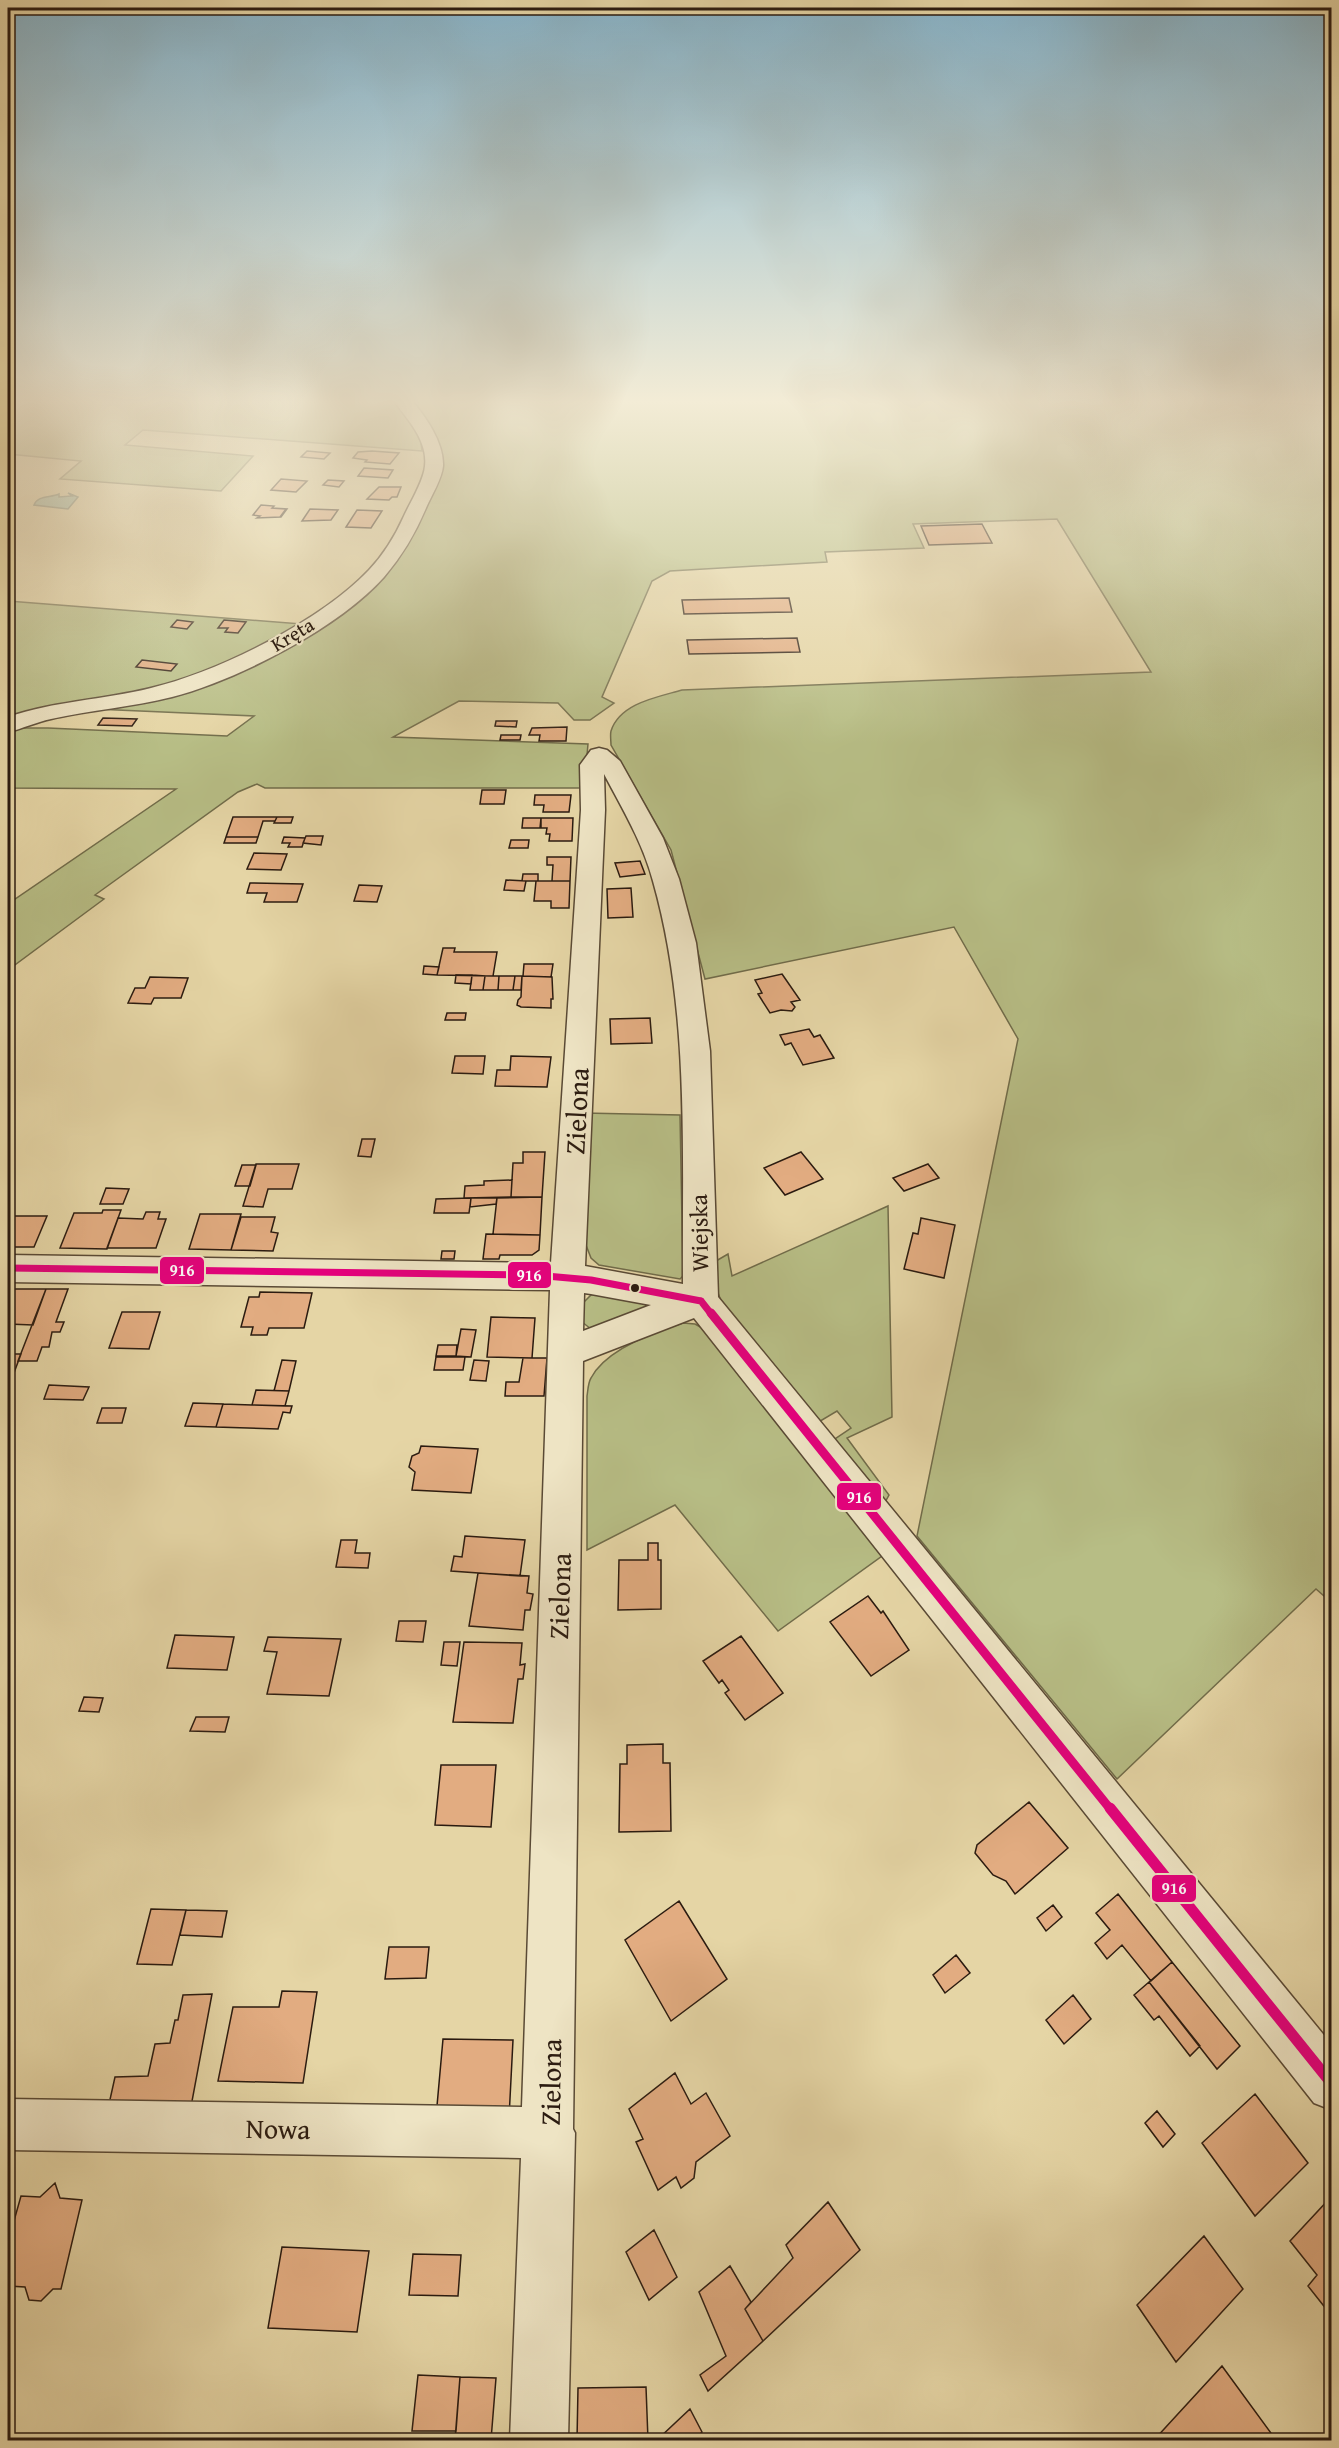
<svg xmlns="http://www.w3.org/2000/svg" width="1339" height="2448" font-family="'Gentium Book Plus',serif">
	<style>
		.green { fill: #b7bd85; stroke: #716c4a; stroke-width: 1.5 }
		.water { fill: #96b9a6; stroke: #6b7a6a; stroke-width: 1.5 }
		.building { fill: #e2ac81; stroke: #2b1b10; stroke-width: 1.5 }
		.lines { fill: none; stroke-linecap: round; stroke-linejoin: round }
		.minor-casing { stroke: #5a4a35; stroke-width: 3 }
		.minor { fill: #eee4c4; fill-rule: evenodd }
		.bus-1-far2-casing { stroke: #eee4c4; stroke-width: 11 }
		.bus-1-far1-casing { stroke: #eee4c4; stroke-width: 14 }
		.bus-1-casing { stroke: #eee4c4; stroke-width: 16 }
		.bus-1-far2 { stroke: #e5007d; stroke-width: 7 }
		.bus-1-far1 { stroke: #e5007d; stroke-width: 9 }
		.bus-1 { stroke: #e5007d; stroke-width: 11 }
		.bus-dot { fill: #2b1b10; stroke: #eee4c4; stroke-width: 2 }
		.labels { text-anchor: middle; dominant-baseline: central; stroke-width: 4.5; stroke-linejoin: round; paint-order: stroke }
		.far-street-label { font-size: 20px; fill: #2b1b10; stroke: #eee4c4 }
		.street-label { font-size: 24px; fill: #2b1b10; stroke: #eee4c4 }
		.near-street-label { font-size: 28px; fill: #2b1b10; stroke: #eee4c4 }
		.line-badge { stroke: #eee4c4; stroke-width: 2 }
		.badge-label { font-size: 16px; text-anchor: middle; font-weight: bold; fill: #fff }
	</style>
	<rect width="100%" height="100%" fill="#e5d5a5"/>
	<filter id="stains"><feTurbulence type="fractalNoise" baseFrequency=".00333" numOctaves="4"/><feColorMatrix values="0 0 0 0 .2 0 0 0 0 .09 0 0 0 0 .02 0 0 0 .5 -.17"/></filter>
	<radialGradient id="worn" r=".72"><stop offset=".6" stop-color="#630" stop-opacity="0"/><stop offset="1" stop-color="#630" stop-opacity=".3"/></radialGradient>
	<path class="green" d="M 8,401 L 395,401 L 420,436 L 422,451 L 143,430 L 125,445 L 253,456 L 221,491 L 60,479 L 81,461 L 8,454 Z
		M 408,401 L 1245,401 L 1331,406 L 1331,1602 L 1316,1589 L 1117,1779 L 917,1536 L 1018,1039 L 954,927 L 705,979 L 671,850 L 611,745 C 611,741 610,735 611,731 C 620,703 658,697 682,690 L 1151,672 L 1057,519 L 913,524 L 924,548 L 825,552 L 827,562 L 670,571 L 652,581 L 602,697 L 614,703 L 590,720 L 574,720 L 558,703 L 459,701 L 393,737 L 588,744 L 584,788 L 265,788 L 257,784 L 238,792 L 95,895 L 104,899 L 8,970 L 8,904 L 176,789 L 8,788 L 8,730 L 17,728 L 48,728 L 227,736 L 254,716 L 94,709 L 186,691 L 368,592 L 442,465 Z
		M 8,601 L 302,624 L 261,647 L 186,682 L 8,719 Z
		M 583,1113 L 680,1115 L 683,1276 L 680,1279 L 599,1265 L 591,1258 L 586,1245 Z
		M 888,1206 L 892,1417 L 847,1438 L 889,1495 L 884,1504 L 832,1441 L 851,1428 L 837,1411 L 817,1423 L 722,1303 L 718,1293 L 716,1261 L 728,1254 L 732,1276 Z
		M 598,1293 L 648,1304 L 647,1307 L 591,1329 L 582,1322 L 584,1302 L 591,1295 Z
		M 683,1323 L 695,1324 L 713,1334 L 882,1556 L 778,1631 L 675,1505 L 587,1550 L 587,1396 C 588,1390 588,1383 591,1378 C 606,1349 654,1332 683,1323 Z"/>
	<path class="water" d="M 68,493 L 78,497 L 68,509 L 34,505 C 38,495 50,498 59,494 L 59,497 L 72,496 Z"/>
	<path class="building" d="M 307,451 L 330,453 L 324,459 L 301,457 Z
		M 372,451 L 399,453 L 390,464 L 365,462 L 367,460 L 353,458 L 358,452 Z
		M 364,468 L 393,470 L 388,478 L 358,476 Z
		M 281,479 L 307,481 L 296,492 L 271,490 Z
		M 328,480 L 344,481 L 339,487 L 323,485 Z
		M 379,487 L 401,487 L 397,497 L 392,497 L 389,500 L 367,499 Z
		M 261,505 L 274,506 L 272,508 L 286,509 L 280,517 L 257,518 L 260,516 L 253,515 Z
		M 261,505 L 274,506 L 272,508 L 287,509 L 281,517 L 257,518 L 260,516 L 253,515 Z
		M 310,509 L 338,510 L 331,520 L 302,521 Z
		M 357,510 L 382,511 L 371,528 L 346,527 Z
		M 982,524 L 992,543 L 929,545 L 921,526 Z
		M 789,598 L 792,612 L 684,614 L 682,600 Z
		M 177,620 L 193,622 L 187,629 L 171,627 Z
		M 224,620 L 246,622 L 238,633 L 225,632 L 228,628 L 218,628 Z
		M 797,638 L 800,652 L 689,654 L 687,640 Z
		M 142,660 L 177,664 L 171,671 L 136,667 Z
		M 103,718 L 137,719 L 132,726 L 98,725 Z
		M 496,721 L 517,721 L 516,727 L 495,726 Z
		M 567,727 L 566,741 L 539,741 L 540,735 L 529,735 L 532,728 Z
		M 501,735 L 521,735 L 520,740 L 500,740 Z
		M 482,790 L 506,790 L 504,804 L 480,804 Z
		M 535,795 L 571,795 L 569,812 L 543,812 L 544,805 L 534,805 Z
		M 233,817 L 277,817 L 275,821 L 263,821 L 258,837 L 226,837 Z
		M 277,817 L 293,817 L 291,823 L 274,823 Z
		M 523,818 L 541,818 L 540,828 L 522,828 Z
		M 541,818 L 573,818 L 572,841 L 549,841 L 550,834 L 546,834 L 547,828 L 541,828 Z
		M 306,836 L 323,836 L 321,845 L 303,843 Z
		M 226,837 L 258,837 L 256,843 L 224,843 Z
		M 284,837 L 305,838 L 302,847 L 288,847 L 290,843 L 282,843 Z
		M 511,840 L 529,840 L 528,848 L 509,848 Z
		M 254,853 L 287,854 L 281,870 L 247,869 Z
		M 547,857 L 571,857 L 570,881 L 552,881 L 553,865 L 547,865 Z
		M 640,861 L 645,874 L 620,877 L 615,863 Z
		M 523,874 L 538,874 L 538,881 L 522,881 Z
		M 506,880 L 526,881 L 524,891 L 504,890 Z
		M 536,881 L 570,881 L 569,908 L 551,908 L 551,901 L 534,901 Z
		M 250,883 L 303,884 L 297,902 L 264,902 L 267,893 L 247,893 Z
		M 359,885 L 382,886 L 377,902 L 354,901 Z
		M 631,888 L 633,917 L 608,918 L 607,889 Z
		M 443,948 L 455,948 L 454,952 L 497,952 L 493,976 L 437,975 Z
		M 524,964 L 553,964 L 551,977 L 523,976 Z
		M 424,966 L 439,967 L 437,975 L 423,974 Z
		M 782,974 L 800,1000 L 791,1002 L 795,1007 L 792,1011 L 781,1010 L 770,1013 L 758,994 L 762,993 L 755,980 Z
		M 456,975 L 472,975 L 471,984 L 455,983 Z
		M 472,975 L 485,976 L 483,990 L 470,990 Z
		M 485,976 L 499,976 L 498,990 L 483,990 Z
		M 499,976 L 515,976 L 513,990 L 498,990 Z
		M 515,976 L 522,976 L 521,990 L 513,990 Z
		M 522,976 L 552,977 L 553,999 L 551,999 L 551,1008 L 521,1007 L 517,1005 L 518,1000 L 521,997 Z
		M 150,977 L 188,978 L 181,998 L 154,998 L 151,1004 L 128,1003 L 135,988 L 145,988 Z
		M 447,1013 L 466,1013 L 465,1020 L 445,1020 Z
		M 650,1018 L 652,1043 L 611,1044 L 610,1019 Z
		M 809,1029 L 814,1037 L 820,1035 L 834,1058 L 803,1065 L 791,1043 L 785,1045 L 780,1035 Z
		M 455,1056 L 485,1056 L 483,1074 L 452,1073 Z
		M 511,1056 L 551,1057 L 547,1087 L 495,1086 L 497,1070 L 510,1070 Z
		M 362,1139 L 375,1139 L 371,1157 L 358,1156 Z
		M 523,1152 L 545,1152 L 542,1197 L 511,1197 L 513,1163 L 523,1163 Z
		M 801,1152 L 823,1179 L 785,1195 L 764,1168 Z
		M 256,1164 L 299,1164 L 292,1189 L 268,1189 L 263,1207 L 243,1206 Z
		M 928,1164 L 939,1178 L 904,1191 L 893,1178 Z
		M 242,1165 L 256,1165 L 250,1186 L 235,1186 Z
		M 512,1180 L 511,1197 L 464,1198 L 465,1186 L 484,1185 L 484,1181 Z
		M 106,1188 L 129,1189 L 123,1204 L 100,1204 Z
		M 542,1197 L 540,1235 L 493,1234 L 497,1198 Z
		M 471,1198 L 469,1213 L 434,1213 L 436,1199 Z
		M 471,1198 L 497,1198 L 496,1204 L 470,1207 Z
		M 103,1210 L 121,1210 L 107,1249 L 60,1248 L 74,1213 L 102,1213 Z
		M 146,1212 L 160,1212 L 158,1219 L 166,1219 L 156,1248 L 107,1248 L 118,1218 L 143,1219 Z
		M 200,1214 L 241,1214 L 231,1250 L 189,1249 Z
		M 9,1216 L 47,1216 L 34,1247 L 8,1247 Z
		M 241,1217 L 275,1217 L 271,1232 L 278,1233 L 273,1251 L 231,1250 Z
		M 921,1218 L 955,1225 L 944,1278 L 904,1269 L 913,1233 L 918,1234 Z
		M 486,1234 L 540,1235 L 539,1250 L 532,1255 L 500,1255 L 499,1259 L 483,1259 Z
		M 442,1251 L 455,1251 L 454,1259 L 441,1259 Z
		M 8,1289 L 46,1289 L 33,1325 L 8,1324 Z
		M 46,1289 L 68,1289 L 56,1322 L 64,1322 L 60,1332 L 52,1332 L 49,1347 L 42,1347 L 37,1361 L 18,1361 Z
		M 260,1292 L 312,1293 L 304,1328 L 269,1328 L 267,1335 L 251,1335 L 253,1327 L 241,1327 L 249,1297 L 259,1297 Z
		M 122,1312 L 160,1312 L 149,1349 L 109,1348 Z
		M 491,1317 L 535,1318 L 532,1358 L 487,1357 Z
		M 461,1329 L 476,1330 L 471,1357 L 456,1356 Z
		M 438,1345 L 457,1345 L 456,1356 L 436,1356 Z
		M 8,1354 L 21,1354 L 8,1389 Z
		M 436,1357 L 465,1357 L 463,1370 L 434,1370 Z
		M 523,1358 L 547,1358 L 544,1396 L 505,1396 L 506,1382 L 519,1382 Z
		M 282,1360 L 296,1361 L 289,1391 L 274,1391 Z
		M 474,1360 L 489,1361 L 486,1381 L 470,1380 Z
		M 49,1385 L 89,1387 L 83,1400 L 44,1399 Z
		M 256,1390 L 289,1391 L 285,1406 L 252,1405 Z
		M 193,1403 L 223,1404 L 216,1427 L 185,1426 Z
		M 223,1404 L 252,1405 L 292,1406 L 290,1413 L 283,1412 L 278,1429 L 216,1427 Z
		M 102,1408 L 126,1408 L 122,1423 L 97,1423 Z
		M 421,1446 L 478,1449 L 471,1493 L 412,1490 L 415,1472 L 409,1467 L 412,1456 L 419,1453 Z
		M 465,1536 L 525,1540 L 520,1576 L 451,1571 L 454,1556 L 462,1557 Z
		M 341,1540 L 357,1540 L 355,1553 L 370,1553 L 368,1568 L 336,1567 Z
		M 648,1543 L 658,1543 L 658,1560 L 661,1560 L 661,1609 L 618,1610 L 619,1560 L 648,1560 Z
		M 478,1573 L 529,1576 L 527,1593 L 533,1594 L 530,1610 L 525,1610 L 523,1630 L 469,1626 Z
		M 868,1596 L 881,1613 L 883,1611 L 909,1650 L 871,1676 L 830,1622 Z
		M 399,1621 L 426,1621 L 423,1642 L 396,1641 Z
		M 175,1635 L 234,1637 L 227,1670 L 167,1668 Z
		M 741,1636 L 783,1693 L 745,1720 L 725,1693 L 729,1690 L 722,1680 L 719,1683 L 703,1661 Z
		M 268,1637 L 341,1639 L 329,1696 L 267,1694 L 277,1652 L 264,1651 Z
		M 444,1642 L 460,1642 L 457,1666 L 441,1665 Z
		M 464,1642 L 522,1643 L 520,1665 L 525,1664 L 523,1679 L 518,1679 L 513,1723 L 453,1722 Z
		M 84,1697 L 103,1698 L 99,1712 L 79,1711 Z
		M 196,1717 L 229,1717 L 225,1732 L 190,1731 Z
		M 663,1744 L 663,1763 L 670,1763 L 671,1831 L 619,1832 L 620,1764 L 627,1764 L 627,1745 Z
		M 441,1765 L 496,1765 L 491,1827 L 435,1825 Z
		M 1029,1802 L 1068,1848 L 1015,1894 L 1006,1881 L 993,1875 L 975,1853 L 977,1845 Z
		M 1118,1894 L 1172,1962 L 1151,1981 L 1122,1945 L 1107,1959 L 1095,1943 L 1110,1930 L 1096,1913 Z
		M 679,1901 L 727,1979 L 671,2021 L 625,1940 Z
		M 1053,1905 L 1062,1917 L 1046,1931 L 1037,1918 Z
		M 151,1909 L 186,1910 L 172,1965 L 137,1964 Z
		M 186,1910 L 227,1911 L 222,1937 L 180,1935 Z
		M 389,1947 L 429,1947 L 426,1978 L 385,1979 Z
		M 956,1955 L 970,1973 L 945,1993 L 933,1975 Z
		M 1172,1962 L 1240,2046 L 1217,2069 L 1149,1982 Z
		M 1149,1982 L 1200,2046 L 1190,2056 L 1159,2016 L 1154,2020 L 1134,1995 Z
		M 282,1991 L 317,1992 L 303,2083 L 218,2081 L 233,2007 L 279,2007 Z
		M 212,1994 L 190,2112 L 107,2113 L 115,2077 L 148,2076 L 155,2044 L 170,2043 L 175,2020 L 178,2020 L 183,1995 Z
		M 1073,1995 L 1091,2019 L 1064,2044 L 1046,2020 Z
		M 443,2039 L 513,2040 L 509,2118 L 436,2117 Z
		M 675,2073 L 691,2104 L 706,2093 L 730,2136 L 696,2162 L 694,2178 L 681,2188 L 676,2177 L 658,2190 L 636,2142 L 643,2139 L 629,2109 Z
		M 1255,2094 L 1308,2163 L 1255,2216 L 1202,2143 Z
		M 1157,2111 L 1175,2134 L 1163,2147 L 1145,2123 Z
		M 55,2183 L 60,2198 L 82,2200 L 61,2289 L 53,2289 L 41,2301 L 29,2300 L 25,2287 L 8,2286 L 8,2242 L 21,2196 L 40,2197 Z
		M 1331,2197 L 1332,2305 L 1327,2310 L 1308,2286 L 1317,2275 L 1290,2241 Z
		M 828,2202 L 860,2250 L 763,2341 L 745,2309 L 793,2258 L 786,2245 Z
		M 654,2230 L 677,2277 L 649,2300 L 626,2252 Z
		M 1204,2236 L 1243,2289 L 1176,2362 L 1137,2305 Z
		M 282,2247 L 369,2251 L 357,2332 L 268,2328 Z
		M 413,2254 L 461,2255 L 458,2296 L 409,2295 Z
		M 730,2266 L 751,2302 L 745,2309 L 763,2341 L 708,2391 L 700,2375 L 726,2356 L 699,2292 Z
		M 1222,2366 L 1276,2440 L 1154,2440 Z
		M 418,2375 L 460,2377 L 456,2431 L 412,2431 Z
		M 460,2377 L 496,2378 L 491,2440 L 455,2440 Z
		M 646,2387 L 648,2440 L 577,2440 L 578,2388 Z
		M 690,2409 L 702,2432 L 693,2440 L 657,2440 Z"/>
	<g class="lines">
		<defs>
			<path id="minor" d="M 394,401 L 412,401 C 426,417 444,443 443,466 C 442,479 431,496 426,508 C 415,534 402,556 384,577 C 339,628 237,680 172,697 C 132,707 91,710 51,719 C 36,722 22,729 8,732 L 8,717 C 54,701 103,700 151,688 C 218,672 321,621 369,570 C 384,554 395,536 404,516 C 410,503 424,480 425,466 C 428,441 408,420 394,401 Z
				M 599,748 L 607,750 L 620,761 L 663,838 L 679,879 L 696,943 L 710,1051 L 718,1297 L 1332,2045 L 1332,2110 L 1314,2103 L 694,1318 L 583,1361 L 573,2129 L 575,2133 L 568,2440 L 510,2440 L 521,2158 L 8,2150 L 8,2099 L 522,2107 L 550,1290 L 8,1282 L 8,1255 L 551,1263 L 581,810 L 580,765 L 591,750 ZM 604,774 C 622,808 643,843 653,881 C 690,1011 682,1150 683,1284 L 585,1266 L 605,810 ZM 584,1293 L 591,1294 L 651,1305 L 583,1331 Z"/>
		</defs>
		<use href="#minor" class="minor-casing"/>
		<use href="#minor" class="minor"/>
		<defs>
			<path id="bus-1-far2" d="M 8,1268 L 535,1275 L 591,1280 L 701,1301
				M 701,1301 L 712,1315"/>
			<path id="bus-1-far1" d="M 711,1313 L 1111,1810"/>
			<path id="bus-1" d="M 1110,1808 L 1332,2084"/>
		</defs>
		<use href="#bus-1-far2" class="bus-1-far2-casing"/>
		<use href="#bus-1-far1" class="bus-1-far1-casing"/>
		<use href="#bus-1" class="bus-1-casing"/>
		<use href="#bus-1-far2" class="bus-1-far2"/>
		<use href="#bus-1-far1" class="bus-1-far1"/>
		<use href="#bus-1" class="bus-1"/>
	</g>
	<linearGradient id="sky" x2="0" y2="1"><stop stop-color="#87b6ce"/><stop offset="0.54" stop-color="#f3ecd6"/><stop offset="1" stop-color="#f3ecd6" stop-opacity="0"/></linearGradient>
	<rect width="1339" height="744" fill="url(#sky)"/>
	<circle class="bus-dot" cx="635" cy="1288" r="5"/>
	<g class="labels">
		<g class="far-street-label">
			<text transform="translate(292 634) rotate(-31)">Kręta</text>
		</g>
		<g class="street-label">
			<text transform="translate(699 1233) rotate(-91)">Wiejska</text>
		</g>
		<g class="near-street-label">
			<text transform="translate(576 1111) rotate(-87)">Zielona</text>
			<text transform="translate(559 1596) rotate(-88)">Zielona</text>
			<text transform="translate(550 2082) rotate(-89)">Zielona</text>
			<text transform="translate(278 2128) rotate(1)">Nowa</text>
		</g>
	</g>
	<g class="line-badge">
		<rect x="159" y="1256" width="46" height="29" rx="6" fill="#e5007d"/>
		<rect x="507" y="1261" width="45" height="28" rx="6" fill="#e5007d"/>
		<rect x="836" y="1482" width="46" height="29" rx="6" fill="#e5007d"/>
		<rect x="1151" y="1874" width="46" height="29" rx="6" fill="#e5007d"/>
	</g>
	<g class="badge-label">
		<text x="182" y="1276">916</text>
		<text x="529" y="1281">916</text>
		<text x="859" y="1503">916</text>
		<text x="1174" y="1894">916</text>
	</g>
	<rect width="1339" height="2448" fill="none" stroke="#e5d5a5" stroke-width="30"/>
	<rect x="9" y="9" width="1321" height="2430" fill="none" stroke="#2b1b10" stroke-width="3"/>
	<rect x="15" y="15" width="1309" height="2418" fill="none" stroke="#2b1b10" stroke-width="1.5"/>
	<rect width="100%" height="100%" filter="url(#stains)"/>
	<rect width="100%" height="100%" fill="url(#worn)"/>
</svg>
